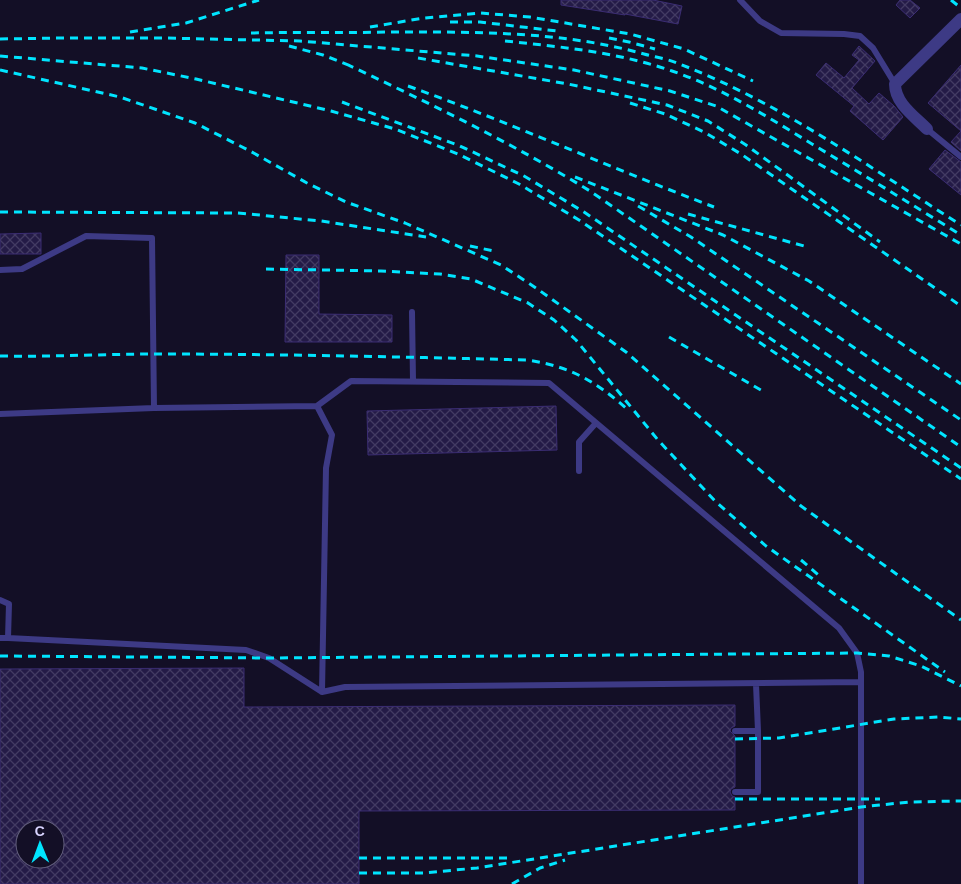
<svg xmlns="http://www.w3.org/2000/svg" width="961" height="884" font-family="'DM Sans',sans-serif">
	<style>
		.building { fill: url(#building-cross-hatch); stroke: #3b2d73; fill-rule: evenodd }
		.lines { fill: none; stroke-linecap: round; stroke-linejoin: round }
		.service { stroke: #3d3a85; stroke-width: 6 }
		.minor { stroke: #3d3a85; stroke-width: 12 }
		.rail { stroke: #00e5ff; stroke-width: 3; stroke-dasharray: 8 6; stroke-linecap: butt }
	</style>
	<defs>
		<pattern id="building-cross-hatch" width="8" height="8" patternUnits="userSpaceOnUse" patternTransform="scale(1.25)"><rect width="8" height="8" fill="#241b47"/><path d="M0 0l8 8M0 8l8-8" fill="none" stroke="#433b63"/></pattern>
	</defs>
	<rect width="100%" height="100%" fill="#130f26"/>
	<path class="building" d="M 561,0 L 653,0 L 682,6 L 678,24 L 625,14 L 625,15 L 561,5 Z
		M 900,0 L 910,0 L 920,8 L 910,18 L 896,5 Z
		M 859,46 L 875,61 L 852,88 L 869,104 L 879,93 L 894,106 L 903,117 L 883,140 L 850,111 L 854,106 L 816,75 L 826,63 L 844,78 L 859,60 L 852,55 Z
		M 961,65 L 961,151 L 951,142 L 961,131 L 928,103 Z
		M 945,150 L 961,162 L 961,195 L 929,169 Z
		M 41,233 L 41,254 L 0,254 L 0,234 Z
		M 286,255 L 319,255 L 319,314 L 392,315 L 392,342 L 285,342 Z
		M 556,406 L 557,450 L 368,455 L 367,411 Z
		M 244,668 L 244,707 L 735,705 L 735,726 L 731,728 L 730,731 L 735,736 L 735,787 L 731,789 L 730,792 L 732,796 L 735,797 L 735,810 L 359,811 L 359,884 L 0,884 L 0,669 ZM 25,829 L 55,829 L 55,859 L 25,859 Z"/>
	<g class="lines">
		<path class="service" d="M 740,0 L 760,21 L 781,33 L 844,34 L 860,36 L 873,48 L 895,84
			M 927,129 L 961,157
			M 0,270 L 22,269 L 86,236 L 152,238 L 154,408
			M 412,312 L 413,381
			M 317,406 L 332,435 L 326,468 L 322,692
			M 0,414 L 154,408 L 317,406 L 351,381 L 549,383 L 839,628 L 857,653 L 861,672 L 861,884
			M 579,471 L 579,442 L 596,423
			M 0,600 L 9,604 L 8,638 L 0,638
			M 8,638 L 246,650 L 269,658 L 322,692 L 345,687 L 861,682
			M 735,731 L 758,731 L 756,684
			M 735,792 L 758,792 L 758,731"/>
		<path class="minor" d="M 927,129 C 914,116 895,103 895,84 L 961,19"/>
		<path class="rail" d="M 951,0 L 961,8
			M 450,22 L 480,22 L 557,31
			M 370,27 L 424,18 L 481,13 L 530,17 L 630,34 L 684,49 L 753,81
			M 130,32 L 186,23 L 259,0
			M 251,33 C 297,32 344,33 391,32 C 476,32 562,31 644,54 C 655,57 667,59 677,63 C 779,102 869,167 961,225
			M 56,38 L 163,38 L 300,41 L 477,56 L 574,70 L 670,91 L 716,106 L 961,244
			M 609,38 L 629,42 L 655,49
			M 0,39 L 62,38
			M 505,41 C 562,47 617,52 672,71 C 722,88 768,117 812,144 C 862,174 911,204 961,235
			M 289,46 L 323,55 L 351,66
			M 0,56 L 142,68 L 196,79 L 331,111 L 395,129 L 458,154 L 519,184 L 579,220 L 961,479
			M 418,58 L 568,84 L 667,105 L 708,121 L 746,145 L 880,242
			M 346,64 C 429,103 512,143 590,191 L 961,447
			M 0,70 L 120,97 L 195,123 L 250,151 L 307,183 L 346,202 L 405,223 L 501,265 L 536,288 L 626,352 L 801,506 L 961,620
			M 408,86 C 511,123 611,168 714,207
			M 342,102 L 460,146 L 524,176 L 584,212 L 961,468
			M 630,103 L 665,114 L 704,132 L 741,154 L 961,306
			M 575,177 L 723,235 L 809,281 L 961,384
			M 638,206 L 691,237 L 961,420
			M 0,212 L 238,213 L 321,221 L 426,237
			M 688,214 L 804,246
			M 470,246 L 494,251
			M 266,269 L 381,271 L 440,274 L 471,279 L 528,303 L 554,320 L 576,340 L 658,440 L 715,501 L 766,546 L 945,672
			M 669,337 L 766,393
			M 0,356 C 52,357 104,354 155,354 C 279,354 403,357 527,360 C 570,366 597,382 628,410
			M 801,560 L 822,578
			M 0,656 L 269,658 L 857,653 L 889,656 L 921,666 L 961,686
			M 735,739 L 779,738 L 894,719 L 939,717 L 961,719
			M 735,799 L 880,799
			M 359,858 L 511,858
			M 359,873 L 423,873 L 477,868 L 861,807 L 909,802 L 961,801
			M 512,884 L 540,868 L 565,860"/>
	</g>
	<g transform="translate(40 844) rotate(359)"><circle r="24" fill="#130f26" stroke="#625e7d"/>
	<path d="M0-4L9 19L0 12L-9 19Z" fill="#00e5ff"/>
	<text y="-8" font-size="14" font-weight="bold" text-anchor="middle" fill="#d9d4ff">С</text>
	</g>
</svg>
